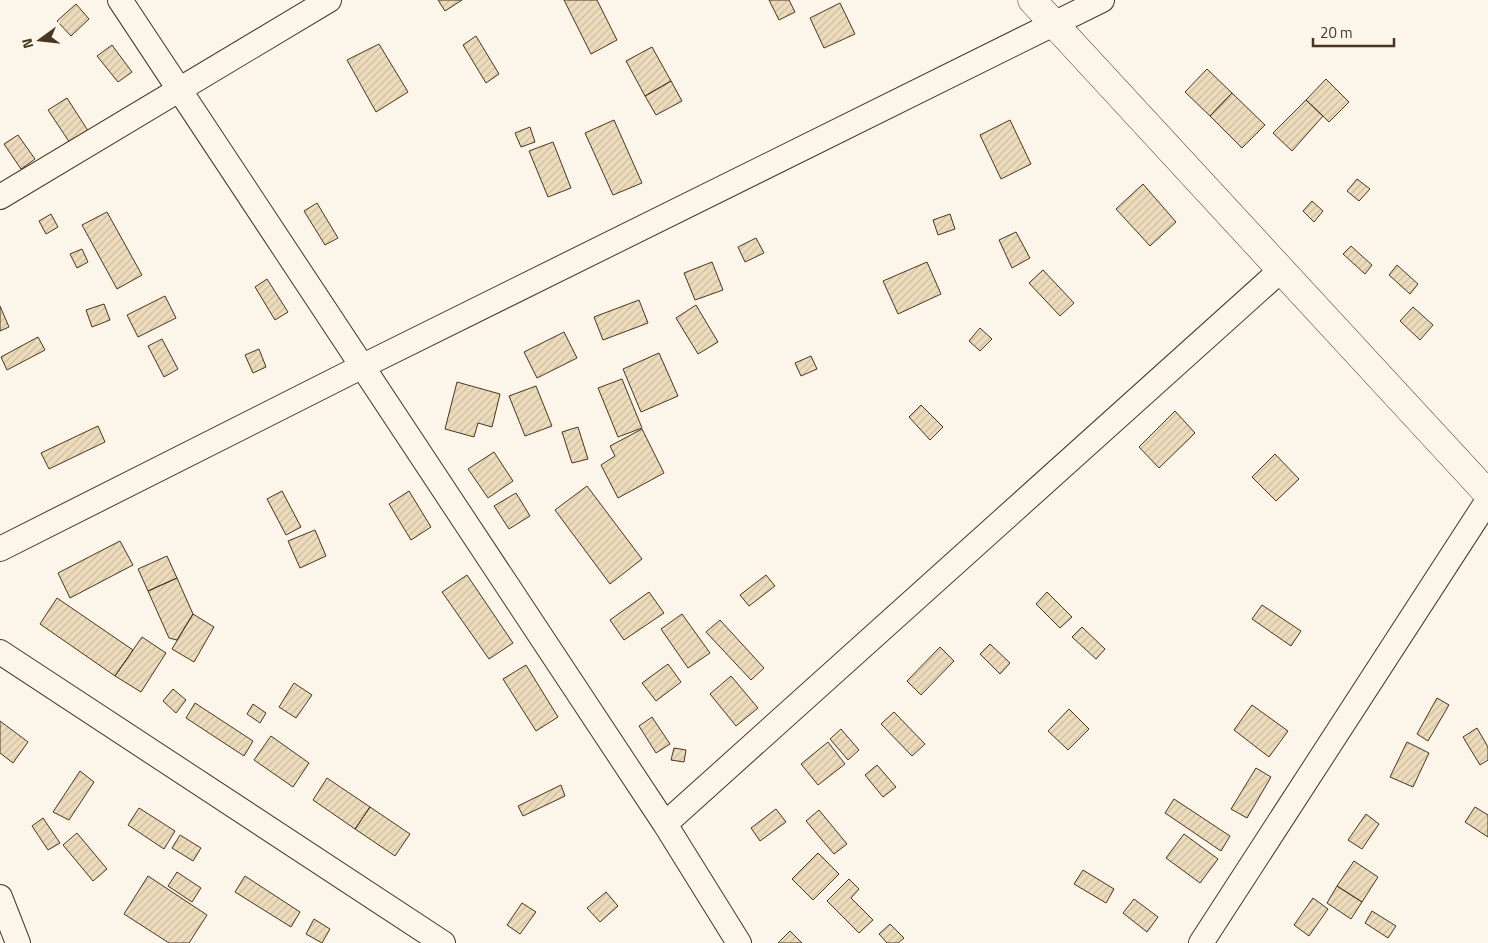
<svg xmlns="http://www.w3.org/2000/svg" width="1488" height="943" font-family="'Titillium Web',sans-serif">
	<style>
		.building { fill: url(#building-hatch); stroke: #4a3520 }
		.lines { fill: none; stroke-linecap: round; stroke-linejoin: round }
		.street-casing { stroke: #4a3520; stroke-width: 26 }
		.secondary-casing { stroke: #4a3520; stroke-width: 29 }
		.street { stroke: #fbf6e9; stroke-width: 24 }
		.secondary { stroke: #fbf6e9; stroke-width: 28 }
	</style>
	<defs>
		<pattern id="building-hatch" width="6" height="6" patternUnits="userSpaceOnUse" patternTransform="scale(1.25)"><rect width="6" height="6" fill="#ecdcbc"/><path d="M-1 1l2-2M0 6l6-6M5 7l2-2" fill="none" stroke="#ccbda1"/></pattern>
	</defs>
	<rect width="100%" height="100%" fill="#fbf6e9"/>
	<path class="building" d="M 438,0 L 462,0 L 445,11 Z
		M 564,0 L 597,0 L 617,40 L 591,54 Z
		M 769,0 L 789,0 L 795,12 L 779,20 Z
		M 840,3 L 855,34 L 824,48 L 810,18 Z
		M 76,4 L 89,19 L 71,36 L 57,21 Z
		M 476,36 L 499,74 L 486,83 L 463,45 Z
		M 379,44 L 408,92 L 376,112 L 347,60 Z
		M 112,45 L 132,72 L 118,82 L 97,56 Z
		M 652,47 L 671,81 L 645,96 L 626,61 Z
		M 1207,69 L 1232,93 L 1210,116 L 1185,92 Z
		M 1326,79 L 1349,102 L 1329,122 L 1306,100 Z
		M 671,81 L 682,101 L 656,115 L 645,96 Z
		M 1232,93 L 1265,125 L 1242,148 L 1210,116 Z
		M 67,98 L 94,140 L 76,152 L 48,110 Z
		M 1306,100 L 1323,116 L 1292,151 L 1273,133 Z
		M 614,120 L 642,183 L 613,195 L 585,133 Z
		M 1010,120 L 1031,164 L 1001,179 L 980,135 Z
		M 530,127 L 535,142 L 521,147 L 515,133 Z
		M 18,135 L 35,159 L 21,169 L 4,144 Z
		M 553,142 L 571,188 L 548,197 L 529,151 Z
		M 1357,179 L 1370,189 L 1359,201 L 1347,191 Z
		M 1143,184 L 1176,222 L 1150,246 L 1116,209 Z
		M 1312,201 L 1323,211 L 1314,222 L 1303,211 Z
		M 317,203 L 338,238 L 325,245 L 304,211 Z
		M 107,212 L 142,275 L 117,289 L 82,225 Z
		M 51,214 L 58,227 L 46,234 L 39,221 Z
		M 950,214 L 955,229 L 938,235 L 933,220 Z
		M 1016,232 L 1030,258 L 1012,268 L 999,240 Z
		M 756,238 L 764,253 L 745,262 L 738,247 Z
		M 1351,246 L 1372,265 L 1365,274 L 1343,254 Z
		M 82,249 L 88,262 L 77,268 L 70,254 Z
		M 712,262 L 723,290 L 695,300 L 684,273 Z
		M 927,262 L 941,294 L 898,314 L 883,281 Z
		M 1397,265 L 1418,284 L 1410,294 L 1389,275 Z
		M 1043,270 L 1074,303 L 1060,316 L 1029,283 Z
		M 267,279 L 288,312 L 275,320 L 255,287 Z
		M 165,296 L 176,318 L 138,337 L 127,315 Z
		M 639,300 L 648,323 L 603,340 L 594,317 Z
		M 104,304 L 110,320 L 92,327 L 86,310 Z
		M 696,305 L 718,342 L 698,354 L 676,318 Z
		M 0,306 L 9,327 L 0,331 Z
		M 1413,307 L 1433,325 L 1420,340 L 1400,321 Z
		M 980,328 L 992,339 L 980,351 L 969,341 Z
		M 564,332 L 577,358 L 537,378 L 524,352 Z
		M 38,337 L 45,350 L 7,370 L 1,357 Z
		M 162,339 L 178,369 L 164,377 L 148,346 Z
		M 259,349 L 266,367 L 253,373 L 245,355 Z
		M 659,353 L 678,396 L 641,412 L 623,369 Z
		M 811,356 L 817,369 L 801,376 L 795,363 Z
		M 622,379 L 642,428 L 618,437 L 598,388 Z
		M 457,382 L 500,394 L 492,427 L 478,423 L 474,437 L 445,429 Z
		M 536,386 L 552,426 L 525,436 L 509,396 Z
		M 921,405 L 943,427 L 930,440 L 909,417 Z
		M 1175,411 L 1195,433 L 1159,468 L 1139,447 Z
		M 98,426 L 105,442 L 49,469 L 41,453 Z
		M 578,427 L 588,459 L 572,463 L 562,432 Z
		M 642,429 L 664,473 L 618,498 L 601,465 L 615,456 L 610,446 Z
		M 494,452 L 513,481 L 488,498 L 468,469 Z
		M 1275,454 L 1299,479 L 1276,501 L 1252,477 Z
		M 587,486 L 642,559 L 610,584 L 555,510 Z
		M 282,491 L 301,527 L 286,535 L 267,499 Z
		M 409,491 L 431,527 L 411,540 L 389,504 Z
		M 516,493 L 530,516 L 509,529 L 494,506 Z
		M 315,530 L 326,556 L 300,568 L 288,541 Z
		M 120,541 L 133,565 L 70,598 L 58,573 Z
		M 167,556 L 177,578 L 148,591 L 138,569 Z
		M 467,575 L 513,643 L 489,659 L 442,592 Z
		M 766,575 L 775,586 L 749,606 L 740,595 Z
		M 177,578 L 193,614 L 177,640 L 169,638 L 148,591 Z
		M 649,592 L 664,613 L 624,640 L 610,620 Z
		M 1047,592 L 1072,617 L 1060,628 L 1036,604 Z
		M 57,598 L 133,650 L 115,676 L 40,624 Z
		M 1262,605 L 1301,631 L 1291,646 L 1252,619 Z
		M 193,614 L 214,627 L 194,662 L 172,649 Z
		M 682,614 L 710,653 L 688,668 L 661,629 Z
		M 720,620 L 764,668 L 751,680 L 706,632 Z
		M 1082,627 L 1105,649 L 1096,659 L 1072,637 Z
		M 142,637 L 166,653 L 141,692 L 115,676 Z
		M 990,644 L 1010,663 L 1000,674 L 980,654 Z
		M 940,647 L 954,661 L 921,695 L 907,681 Z
		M 668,664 L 681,682 L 656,701 L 642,683 Z
		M 526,665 L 558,717 L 536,731 L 503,679 Z
		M 731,676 L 758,708 L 736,726 L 710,694 Z
		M 294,683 L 312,695 L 296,718 L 279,707 Z
		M 173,689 L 186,700 L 176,713 L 163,701 Z
		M 1437,698 L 1449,705 L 1428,741 L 1417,734 Z
		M 195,703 L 253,741 L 244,756 L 186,718 Z
		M 253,704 L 266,713 L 260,723 L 247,714 Z
		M 1252,705 L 1288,731 L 1269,757 L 1234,730 Z
		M 1069,709 L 1089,729 L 1068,750 L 1048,731 Z
		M 894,712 L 925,744 L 912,756 L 881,724 Z
		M 652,717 L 670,744 L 656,753 L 639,726 Z
		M 0,721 L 28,742 L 13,763 L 0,753 Z
		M 1477,728 L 1488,747 L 1488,760 L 1480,765 L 1463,737 Z
		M 841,729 L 859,750 L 848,760 L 830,739 Z
		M 271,736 L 309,763 L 293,787 L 254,760 Z
		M 828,742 L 845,764 L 818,785 L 801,764 Z
		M 1407,742 L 1429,753 L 1413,787 L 1390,777 Z
		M 674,748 L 686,750 L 684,762 L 671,760 Z
		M 877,765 L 896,787 L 883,797 L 865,775 Z
		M 1256,768 L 1271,777 L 1247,818 L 1231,809 Z
		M 80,771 L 94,782 L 69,820 L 53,812 Z
		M 327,778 L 370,807 L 355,829 L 313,800 Z
		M 561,785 L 565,796 L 523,816 L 518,806 Z
		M 1174,799 L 1230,836 L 1221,851 L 1165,813 Z
		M 370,807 L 410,834 L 395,856 L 355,829 Z
		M 1475,807 L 1488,815 L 1488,837 L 1465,822 Z
		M 139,808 L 175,831 L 164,849 L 128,825 Z
		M 776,809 L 786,822 L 760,841 L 751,828 Z
		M 819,810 L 847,844 L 834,854 L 806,821 Z
		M 1366,814 L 1379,824 L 1362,849 L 1348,840 Z
		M 43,818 L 60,843 L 48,850 L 32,826 Z
		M 77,833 L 107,869 L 93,881 L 63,845 Z
		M 1184,834 L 1218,859 L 1200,883 L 1166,858 Z
		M 180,835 L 201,848 L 193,861 L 172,848 Z
		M 818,853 L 839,874 L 813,900 L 792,879 Z
		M 1354,861 L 1378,877 L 1362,902 L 1337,886 Z
		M 1083,870 L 1114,889 L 1106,903 L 1074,884 Z
		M 177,872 L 201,888 L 192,902 L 168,886 Z
		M 148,876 L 207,915 L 189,943 L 169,943 L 124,914 Z
		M 245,876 L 300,912 L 291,927 L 235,892 Z
		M 849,879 L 859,889 L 851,898 L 873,920 L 859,933 L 827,901 Z
		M 1337,886 L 1362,902 L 1351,919 L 1327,903 Z
		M 606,892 L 618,906 L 600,922 L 587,908 Z
		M 1313,898 L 1328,909 L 1309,936 L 1294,925 Z
		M 1134,899 L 1158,917 L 1147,932 L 1123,913 Z
		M 522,903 L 536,912 L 520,934 L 507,925 Z
		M 1372,911 L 1396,926 L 1388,938 L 1365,923 Z
		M 314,919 L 330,929 L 322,943 L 306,934 Z
		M 890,924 L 904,938 L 898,943 L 887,943 L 879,934 Z
		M 790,931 L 802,943 L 778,943 Z"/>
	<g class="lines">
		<defs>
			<path id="street" d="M 120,0 L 665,824 L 739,943
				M 0,197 L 329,0
				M 0,549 L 363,366 L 1102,0
				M 0,652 L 443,943
				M 665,824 L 1281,270
				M 0,897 L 18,943
				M 1201,943 L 1488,500"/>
			<path id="secondary" d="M 1032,0 L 1488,494"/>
		</defs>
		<use href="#street" class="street-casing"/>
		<use href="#secondary" class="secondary-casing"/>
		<use href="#street" class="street"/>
		<use href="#secondary" class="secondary"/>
	</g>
	<g transform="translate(40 40) rotate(255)" stroke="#fbf6e9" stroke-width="4" paint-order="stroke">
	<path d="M0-4L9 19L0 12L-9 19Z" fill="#4a3520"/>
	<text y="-8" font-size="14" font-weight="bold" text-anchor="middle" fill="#4a3520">N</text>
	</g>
	<path d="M1313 38v8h81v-8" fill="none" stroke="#4a3520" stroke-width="2.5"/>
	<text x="1320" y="38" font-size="15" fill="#4a3520" stroke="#fbf6e9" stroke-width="4" paint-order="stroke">20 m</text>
</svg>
